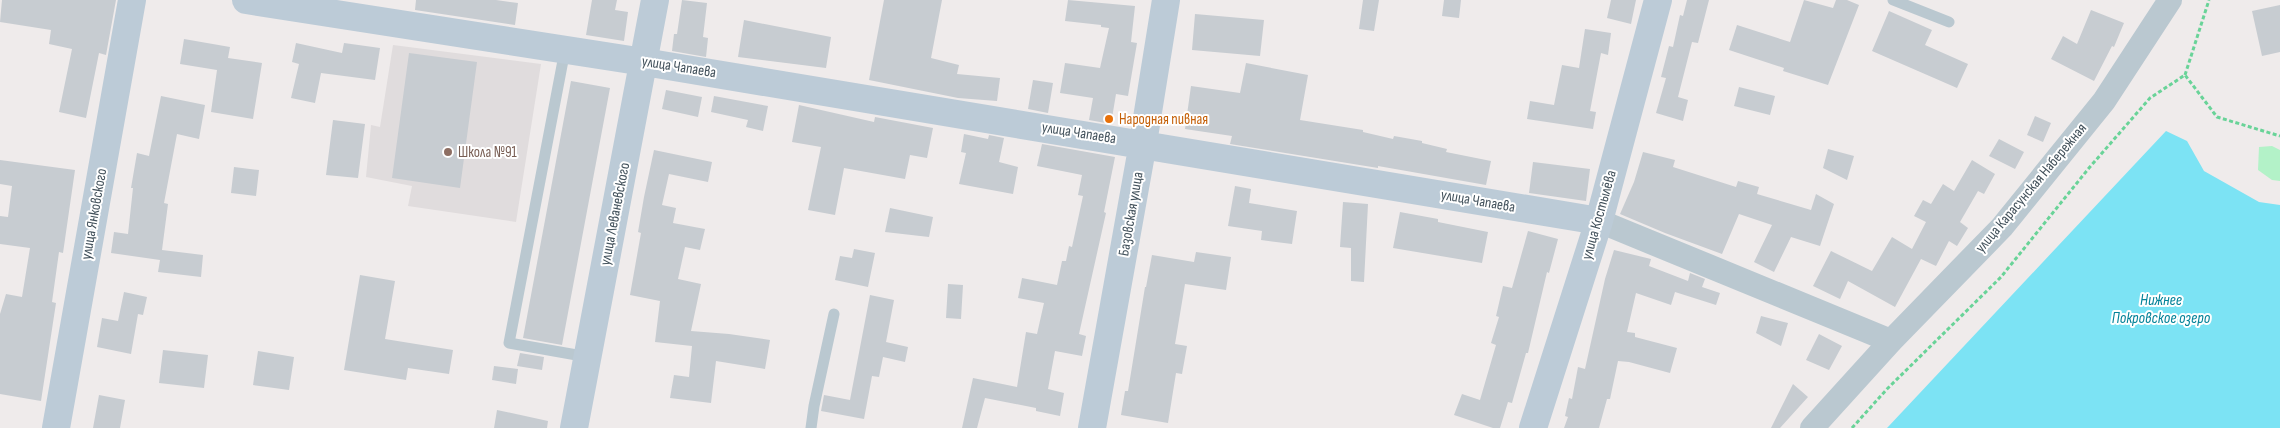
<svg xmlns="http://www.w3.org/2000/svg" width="2280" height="428" font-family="'Sofia Sans Condensed',sans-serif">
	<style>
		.education { fill: #e0dcdd }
		.green { fill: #b3f2c8 }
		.water { fill: #7ce3f4 }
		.building { fill: #c7ccd1 }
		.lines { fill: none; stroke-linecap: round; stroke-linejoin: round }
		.path { stroke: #69d398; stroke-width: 3; stroke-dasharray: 4 2.5; stroke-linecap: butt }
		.lane { stroke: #bac8d0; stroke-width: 11 }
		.street { stroke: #bac8d0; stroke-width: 24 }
		.secondary { stroke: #bccbd7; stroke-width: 28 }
		.food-dot { fill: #e8710a; stroke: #fff; stroke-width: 2 }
		.education-dot { fill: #8d6e63; stroke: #fff; stroke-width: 2 }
		.labels { text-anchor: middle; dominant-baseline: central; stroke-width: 4; stroke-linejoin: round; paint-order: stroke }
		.street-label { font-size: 15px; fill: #42515b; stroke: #fff }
		.food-label { font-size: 15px; fill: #c56008; stroke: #fff; text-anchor: start }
		.education-label { font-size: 15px; fill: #785e54; stroke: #fff; text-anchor: start }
		.water-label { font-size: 16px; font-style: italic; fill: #038298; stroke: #fff }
	</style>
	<rect width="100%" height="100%" fill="#efebeb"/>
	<path class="education" d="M 393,45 L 541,64 L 516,222 L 408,206 L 412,186 L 366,177 L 371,125 L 380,127 Z"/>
	<path class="green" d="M 2272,146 L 2280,150 L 2280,181 L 2272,180 L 2258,170 L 2259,147 Z"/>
	<path class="water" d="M 2166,131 L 2187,141 L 2204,171 L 2259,202 L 2280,205 L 2280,428 L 1887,428 Z"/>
	<path class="building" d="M 2,0 L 116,0 L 106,55 L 99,53 L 86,118 L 59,112 L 72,49 L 49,44 L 51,30 L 0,22 Z
		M 416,0 L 496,0 L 518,3 L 515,25 L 415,10 Z
		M 592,0 L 617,0 L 615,10 L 628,12 L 624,41 L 586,35 Z
		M 682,0 L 707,3 L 703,37 L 708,38 L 706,57 L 672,51 L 674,34 L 677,34 Z
		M 884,0 L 942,0 L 931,58 L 959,65 L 957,74 L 1000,78 L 997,101 L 958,98 L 869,80 Z
		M 1068,0 L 1135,6 L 1131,42 L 1137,43 L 1128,96 L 1116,94 L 1111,124 L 1089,120 L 1093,98 L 1060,93 L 1065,63 L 1100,68 L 1109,28 L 1101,27 L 1101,25 L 1065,21 Z
		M 1363,0 L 1379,0 L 1374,31 L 1359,29 Z
		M 1444,0 L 1461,0 L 1459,18 L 1442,16 Z
		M 1611,0 L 1636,0 L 1631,24 L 1607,18 Z
		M 1687,0 L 1709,0 L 1698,43 L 1692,42 L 1678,97 L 1688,100 L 1683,121 L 1656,113 L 1666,78 L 1661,77 L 1669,46 L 1673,47 L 1680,15 L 1683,16 Z
		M 1804,0 L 1833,8 L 1836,0 L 1847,0 L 1859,5 L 1828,85 L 1783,71 L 1784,68 L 1729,50 L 1737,25 L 1790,42 Z
		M 2280,5 L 2280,52 L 2262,56 L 2252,11 Z
		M 2091,10 L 2124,23 L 2114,47 L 2112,46 L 2094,81 L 2051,59 L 2063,36 L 2077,44 Z
		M 1889,11 L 1932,30 L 1925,45 L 1968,64 L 1957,88 L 1872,51 Z
		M 1195,14 L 1264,20 L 1260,56 L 1192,50 Z
		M 744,20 L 831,37 L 826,68 L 738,57 Z
		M 1585,29 L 1611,33 L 1608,55 L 1601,53 L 1590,111 L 1596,112 L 1593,129 L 1527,119 L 1530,101 L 1554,105 L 1562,65 L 1579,68 Z
		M 184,39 L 230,47 L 228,58 L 262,63 L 253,119 L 211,112 L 217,70 L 180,64 Z
		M 296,43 L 342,53 L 344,43 L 380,48 L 375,80 L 321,73 L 315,103 L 291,98 L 299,64 L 292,62 Z
		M 409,53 L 477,62 L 460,188 L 392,178 Z
		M 1246,63 L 1308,75 L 1300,120 L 1363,130 L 1363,132 L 1393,139 L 1394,136 L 1422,141 L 1422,143 L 1447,149 L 1446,152 L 1491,161 L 1486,185 L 1378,166 L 1378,168 L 1230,144 L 1232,136 L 1185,129 L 1191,86 L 1240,93 Z
		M 1033,80 L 1053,83 L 1048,113 L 1028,109 Z
		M 571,81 L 610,88 L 562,345 L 523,338 Z
		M 1739,87 L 1775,96 L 1770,115 L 1734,106 Z
		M 666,90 L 702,97 L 698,117 L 662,109 Z
		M 161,96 L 205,105 L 199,139 L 177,134 L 164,203 L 168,204 L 162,250 L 203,255 L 201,277 L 158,272 L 160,260 L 111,253 L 114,232 L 128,234 L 133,188 L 131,188 L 137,153 L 149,156 Z
		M 714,96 L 768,106 L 763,131 L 746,127 L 748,120 L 711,112 Z
		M 799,105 L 874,122 L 875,117 L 933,128 L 927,158 L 910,155 L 905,179 L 844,168 L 835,215 L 808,210 L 821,147 L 792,142 Z
		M 2035,116 L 2051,123 L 2043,142 L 2027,135 Z
		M 333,120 L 365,124 L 358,178 L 326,175 Z
		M 964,134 L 988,139 L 989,135 L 1004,138 L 999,162 L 1018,167 L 1013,194 L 959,184 L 966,153 L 961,152 Z
		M 1999,139 L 2024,152 L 2015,169 L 1989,156 Z
		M 1042,144 L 1115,157 L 1104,212 L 1106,213 L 1079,334 L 1086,336 L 1082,356 L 1055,351 L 1048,389 L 1064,393 L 1060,416 L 1036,411 L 1036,408 L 985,398 L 977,428 L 962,428 L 973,378 L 1017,387 L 1026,332 L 1037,334 L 1044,303 L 1018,298 L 1022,278 L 1057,285 L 1062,261 L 1066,261 L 1069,246 L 1072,247 L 1083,196 L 1078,195 L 1082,175 L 1037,166 Z
		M 1828,149 L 1854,156 L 1847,180 L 1823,168 Z
		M 654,150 L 712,162 L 708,182 L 669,174 L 662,205 L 676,208 L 673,223 L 705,229 L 700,250 L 685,247 L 678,279 L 701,284 L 691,331 L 729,334 L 770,340 L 765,369 L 716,361 L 711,403 L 670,398 L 674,375 L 689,377 L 692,346 L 655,342 L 660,301 L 630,295 L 641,233 L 638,232 L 644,197 Z
		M 1643,152 L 1675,160 L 1673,167 L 1736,187 L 1738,181 L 1759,187 L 1757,194 L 1811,210 L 1816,194 L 1834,204 L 1820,246 L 1791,237 L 1774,272 L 1754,262 L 1772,225 L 1739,214 L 1722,254 L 1665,233 L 1620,214 L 1634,182 Z
		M 0,160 L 75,170 L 63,253 L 59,252 L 52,302 L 56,303 L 41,401 L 0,394 L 0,314 L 6,294 L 22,297 L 30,248 L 0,244 L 0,216 L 8,217 L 12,186 L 0,184 Z
		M 1972,160 L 1995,174 L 1984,194 L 1978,191 L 1960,222 L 1968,228 L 1957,246 L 1949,241 L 1936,266 L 1921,259 L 1895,307 L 1848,281 L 1840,299 L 1813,286 L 1831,251 L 1872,271 L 1892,237 L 1912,249 L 1926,222 L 1914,216 L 1923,200 L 1931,204 L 1943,184 L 1954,191 Z
		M 1533,162 L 1590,169 L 1586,201 L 1529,193 Z
		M 234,167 L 259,170 L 256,196 L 231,193 Z
		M 1235,186 L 1251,189 L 1249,203 L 1297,211 L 1292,244 L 1261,240 L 1262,231 L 1228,226 Z
		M 1343,202 L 1368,204 L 1364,282 L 1351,281 L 1351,248 L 1340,247 Z
		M 890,208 L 933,217 L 929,237 L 885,232 Z
		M 1400,212 L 1438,219 L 1438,222 L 1488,232 L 1482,263 L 1393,248 Z
		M 1528,231 L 1558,239 L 1549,273 L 1547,272 L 1528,353 L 1526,353 L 1512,403 L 1508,402 L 1500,428 L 1493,428 L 1454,415 L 1462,394 L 1480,400 L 1496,345 L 1491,343 L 1499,317 L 1496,316 L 1503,286 L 1512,288 Z
		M 854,249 L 875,253 L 868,287 L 835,280 L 840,256 L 852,258 Z
		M 1614,250 L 1651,259 L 1649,266 L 1688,281 L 1690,273 L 1705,279 L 1702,287 L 1720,293 L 1716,305 L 1675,292 L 1671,305 L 1636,293 L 1627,332 L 1635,333 L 1635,337 L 1677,348 L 1670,373 L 1629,362 L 1618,361 L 1610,399 L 1607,399 L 1599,428 L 1564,428 L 1568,417 L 1565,416 L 1569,398 L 1572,399 L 1578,367 L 1585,369 L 1605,279 Z
		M 1196,252 L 1231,257 L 1226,290 L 1185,284 L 1175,344 L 1187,346 L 1182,374 L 1176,373 L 1168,423 L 1121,415 L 1125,391 L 1128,391 L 1145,287 L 1146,287 L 1152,255 L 1194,262 Z
		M 360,275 L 395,281 L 385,339 L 453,350 L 449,374 L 408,368 L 406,380 L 344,370 Z
		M 948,284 L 963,285 L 961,319 L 946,318 Z
		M 124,292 L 147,297 L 143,315 L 138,314 L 131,354 L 97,347 L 102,318 L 118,321 Z
		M 870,295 L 894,300 L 886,342 L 908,347 L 905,362 L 883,357 L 879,377 L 872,376 L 864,419 L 821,411 L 824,395 L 850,400 Z
		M 1761,316 L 1788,323 L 1781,346 L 1756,333 Z
		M 1819,334 L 1842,346 L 1829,370 L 1806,360 Z
		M 163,350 L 208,355 L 204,388 L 159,383 Z
		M 258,351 L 294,357 L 289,390 L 253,385 Z
		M 520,353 L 544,357 L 542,370 L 517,366 Z
		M 494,366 L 518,369 L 516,384 L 492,380 Z
		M 1793,384 L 1808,397 L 1780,428 L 1771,428 Z
		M 99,395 L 125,400 L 120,428 L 93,428 Z
		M 497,410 L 548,421 L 547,428 L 494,428 Z"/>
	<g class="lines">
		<path class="path" d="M 2185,75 L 2209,0
			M 1852,428 L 1887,389 L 2001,277 L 2089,168 L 2150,98 L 2185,75 L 2217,117 L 2280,136"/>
		<path class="lane" d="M 1893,0 L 1949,22
			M 565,50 L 509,343 L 588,357
			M 811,428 L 814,406 L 834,314"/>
		<path class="street" d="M 1599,221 L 1891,341
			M 1812,428 L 1891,341 L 2002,227 L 2104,101 L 2170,0"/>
		<path class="secondary" d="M 246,0 L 644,62 L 1599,221
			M 56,428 L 132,0
			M 574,428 L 655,0
			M 1092,428 L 1143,143 L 1166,0
			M 1533,428 L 1599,221 L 1658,0"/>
	</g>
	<circle class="food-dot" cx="1109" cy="119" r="5"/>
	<circle class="education-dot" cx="448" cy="152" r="5"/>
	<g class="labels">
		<g class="street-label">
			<text transform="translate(679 67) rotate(9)">улица Чапаева</text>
			<text transform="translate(1079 133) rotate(9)">улица Чапаева</text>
			<text transform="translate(2031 188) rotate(-50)">улица Карасунская Набережная</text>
			<text transform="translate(1478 201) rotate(10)">улица Чапаева</text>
			<text transform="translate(94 214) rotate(-80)">улица Янковского</text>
			<text transform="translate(615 214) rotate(-79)">улица Леваневского</text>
			<text transform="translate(1131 214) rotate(-80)">Базовская улица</text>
			<text transform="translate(1599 215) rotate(-74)">улица Костылёва</text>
		</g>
		<g class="food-label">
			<text x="1119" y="119">Народная пивная</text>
		</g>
		<g class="education-label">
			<text x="458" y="152">Школа №91</text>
		</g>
		<g class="water-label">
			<text x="2161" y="300">Нижнее<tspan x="2161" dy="18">Покровское озеро</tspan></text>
		</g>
	</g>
</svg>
